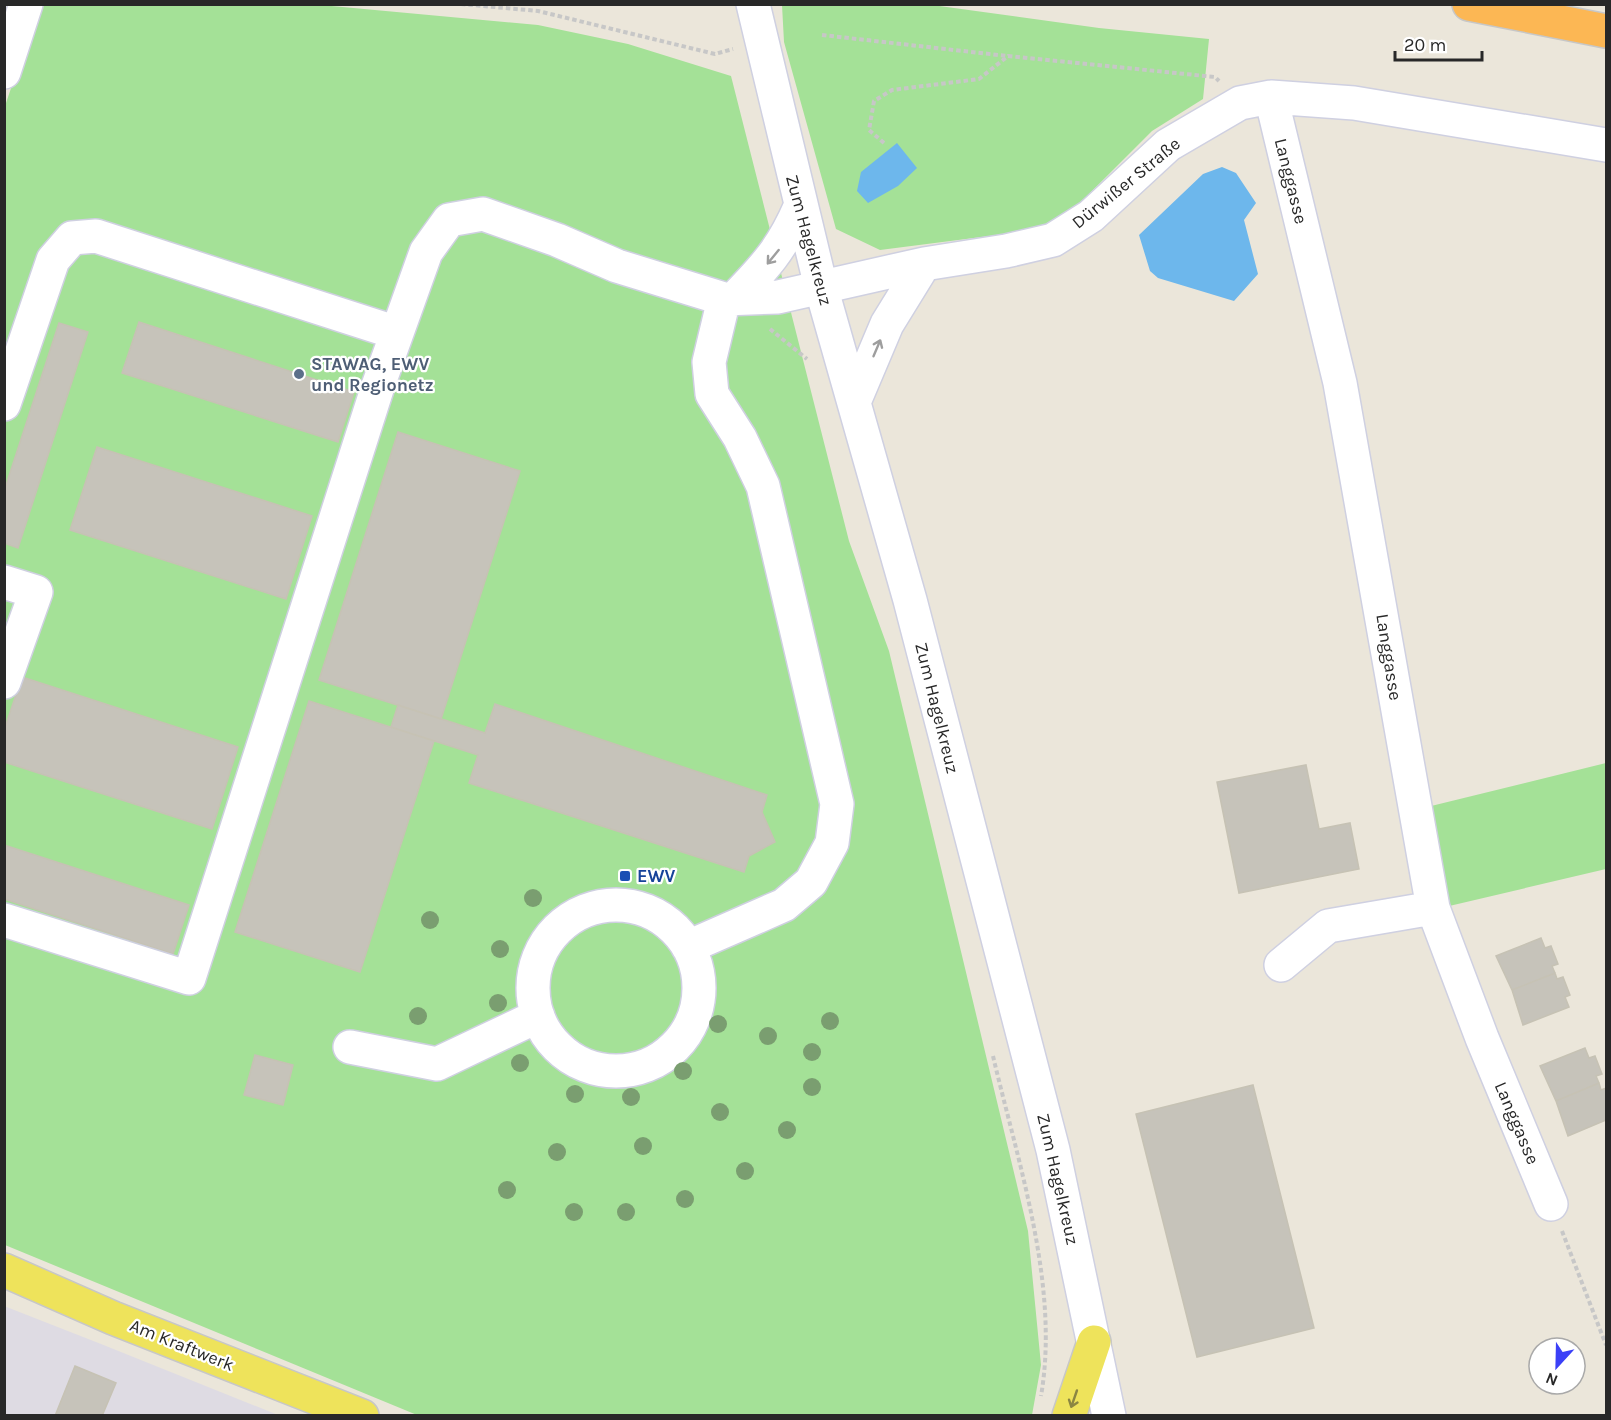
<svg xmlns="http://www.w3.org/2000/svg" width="1611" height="1420" font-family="Karla,sans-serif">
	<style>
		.industrial { fill: #dedbe3 }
		.green { fill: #a4e197 }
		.water { fill: #6db7ec }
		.building { fill: #c6c3ba; stroke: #c6c2b4; stroke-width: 1.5 }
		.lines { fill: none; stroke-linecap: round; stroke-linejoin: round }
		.minor-casing { stroke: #cfd0e1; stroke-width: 36 }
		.major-casing { stroke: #c7c7c7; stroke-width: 36 }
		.highway-casing { stroke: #c7c7c7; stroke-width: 36 }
		.path { stroke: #c7c7c7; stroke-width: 4; stroke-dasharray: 4.5 3; stroke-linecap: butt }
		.minor { stroke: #fff; stroke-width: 33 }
		.major { stroke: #eee35b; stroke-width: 33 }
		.highway { stroke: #fcb754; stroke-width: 33 }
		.tree { fill: #7a9e70 }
		.oneway { stroke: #9e9e9e }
		.oneway2 { stroke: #8b8642 }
		.service-dot { fill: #5c6f8a; stroke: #fff; stroke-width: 2 }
		.transit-dot { fill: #1a4fb4; stroke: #fff; stroke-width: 2 }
		.labels { text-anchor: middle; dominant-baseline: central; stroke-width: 4.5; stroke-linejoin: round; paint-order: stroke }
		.street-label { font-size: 18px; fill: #282828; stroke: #fff }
		.service-label { font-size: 18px; font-weight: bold; fill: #4e5e75; stroke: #fff; text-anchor: start }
		.transit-label { font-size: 18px; font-weight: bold; fill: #164399; stroke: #fff; text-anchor: start }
	</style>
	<rect width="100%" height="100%" fill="#ebe6da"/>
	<path class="industrial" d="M 4,1306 L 101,1344 L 278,1415 L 5,1415 Z"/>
	<path class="green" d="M 310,4 L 538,25 L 628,44 L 731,76 L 849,541 L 889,651 L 1028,1231 L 1041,1365 L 1032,1415 L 417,1415 L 5,1245 L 4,109 L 39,5 Z
		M 782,5 L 932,5 L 1099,28 L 1209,39 L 1203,99 L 1152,131 L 1078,205 L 1044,225 L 1005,234 L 880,250 L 836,229 L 784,42 Z
		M 1606,763 L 1606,869 L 1445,907 L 1423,808 Z"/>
	<path class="water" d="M 897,143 L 917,168 L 898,186 L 868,203 L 857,191 L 861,172 Z
		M 1222,167 L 1236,173 L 1256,203 L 1244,220 L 1258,274 L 1234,301 L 1158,278 L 1150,271 L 1139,235 L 1203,174 Z"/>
	<path class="building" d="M 139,322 L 354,392 L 338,442 L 122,373 Z
		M 59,323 L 88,332 L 18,548 L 4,543 L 4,491 Z
		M 398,432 L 520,471 L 441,719 L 319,680 Z
		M 97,447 L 312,516 L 286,599 L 70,530 Z
		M 22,677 L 238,747 L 212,829 L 4,762 L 4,730 Z
		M 309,701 L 434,741 L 360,972 L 235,932 Z
		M 495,704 L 767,795 L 762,812 L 775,842 L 749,856 L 744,872 L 469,783 L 478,755 L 391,727 L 398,705 L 485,733 Z
		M 1306,765 L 1319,829 L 1350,823 L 1359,869 L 1239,893 L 1217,782 Z
		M 4,845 L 189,905 L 173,954 L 4,899 Z
		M 1541,938 L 1545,948 L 1551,946 L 1558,964 L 1552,966 L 1555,973 L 1512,990 L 1496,956 Z
		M 1555,973 L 1557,979 L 1563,977 L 1570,995 L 1565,997 L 1569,1007 L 1523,1025 L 1512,990 Z
		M 1585,1048 L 1589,1058 L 1595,1056 L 1602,1074 L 1596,1076 L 1599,1083 L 1556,1101 L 1540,1066 Z
		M 255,1055 L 293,1065 L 283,1105 L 244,1095 Z
		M 1599,1083 L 1601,1090 L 1606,1088 L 1606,1120 L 1568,1136 L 1556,1101 Z
		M 1253,1085 L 1314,1328 L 1197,1357 L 1136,1114 Z
		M 75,1366 L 116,1383 L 102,1416 L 55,1416 Z"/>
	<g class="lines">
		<defs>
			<path id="minor" d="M 753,4 L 821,287 L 910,600 L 1053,1150 L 1109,1416
				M 4,72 L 26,4
				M 1271,97 L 1340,383 L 1433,908 L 1482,1038 L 1551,1204
				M 734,299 C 765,267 782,249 800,207
				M 854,402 L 887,324 L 924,264
				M 4,404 L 53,260 L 72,238 L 96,236 L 397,333
				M 4,582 L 36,592 L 4,682
				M533 988a83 83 0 1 1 166 0a83 83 0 1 1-166 0Z
				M 4,920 L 189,978 L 378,386 L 426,252 L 449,220 L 483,214 L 557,240 L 617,266 L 724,299 L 778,297 L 924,264 L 1006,251 L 1053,240 L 1091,216 L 1168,145 L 1240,103 L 1271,97 L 1354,103 L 1606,145
				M 688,947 L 784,905 L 811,882 L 832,843 L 837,804 L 763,486 L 740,438 L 712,394 L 709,362 L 724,299
				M 1281,965 L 1328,926 L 1433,908
				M 350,1047 L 437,1064 L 538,1016"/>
			<path id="major" d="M 4,1270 L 113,1318 L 362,1416
				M 1069,1416 L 1094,1342"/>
			<path id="highway" d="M 1469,4 L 1606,31"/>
		</defs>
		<use href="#minor" class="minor-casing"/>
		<use href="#major" class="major-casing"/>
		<use href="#highway" class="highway-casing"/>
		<path class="path" d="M 461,4 L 538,11 L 715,54 L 733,49
			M 822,35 L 1007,56
			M 884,143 L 869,130 L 874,101 L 892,90 L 979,79 L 1008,56 L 1215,77 L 1219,81
			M 770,329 L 807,359
			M 993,1056 C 1018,1163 1060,1286 1041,1396
			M 1562,1231 L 1606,1345"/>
		<use href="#minor" class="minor"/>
		<use href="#major" class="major"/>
		<use href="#highway" class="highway"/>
	</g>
	<g class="tree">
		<circle cx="533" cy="898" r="9"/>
		<circle cx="430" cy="920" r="9"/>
		<circle cx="500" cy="949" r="9"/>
		<circle cx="498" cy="1003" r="9"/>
		<circle cx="418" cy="1016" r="9"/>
		<circle cx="830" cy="1021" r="9"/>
		<circle cx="718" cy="1024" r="9"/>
		<circle cx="768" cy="1036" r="9"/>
		<circle cx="812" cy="1052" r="9"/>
		<circle cx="520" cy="1063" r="9"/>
		<circle cx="683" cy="1071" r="9"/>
		<circle cx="812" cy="1087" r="9"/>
		<circle cx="575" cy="1094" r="9"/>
		<circle cx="631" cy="1097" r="9"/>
		<circle cx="720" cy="1112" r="9"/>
		<circle cx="787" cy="1130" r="9"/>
		<circle cx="643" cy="1146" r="9"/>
		<circle cx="557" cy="1152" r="9"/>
		<circle cx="745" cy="1171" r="9"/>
		<circle cx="507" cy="1190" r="9"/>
		<circle cx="685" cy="1199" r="9"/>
		<circle cx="574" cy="1212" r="9"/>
		<circle cx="626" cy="1212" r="9"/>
	</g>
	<defs><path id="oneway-shaft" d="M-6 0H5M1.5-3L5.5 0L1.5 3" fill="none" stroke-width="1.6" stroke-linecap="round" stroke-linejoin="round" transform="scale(1.5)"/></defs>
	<g class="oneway">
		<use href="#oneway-shaft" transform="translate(773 257) rotate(129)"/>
		<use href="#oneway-shaft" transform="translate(877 348) rotate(-67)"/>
	</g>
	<use class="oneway2" href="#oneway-shaft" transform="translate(1074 1399) rotate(109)"/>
	<circle class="service-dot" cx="299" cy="374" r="6"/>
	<rect class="transit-dot" x="619" y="870" width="12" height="12" rx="3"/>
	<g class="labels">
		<g class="street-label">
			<text transform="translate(1291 181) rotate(76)">Langgasse</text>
			<text transform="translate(1126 183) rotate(-39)">Dürwißer Straße</text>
			<text transform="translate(809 240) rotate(75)">Zum Hagelkreuz</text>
			<text transform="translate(1389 657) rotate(81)">Langgasse</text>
			<text transform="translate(937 708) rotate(76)">Zum Hagelkreuz</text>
			<text transform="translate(1517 1123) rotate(67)">Langgasse</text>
			<text transform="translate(1058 1179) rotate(77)">Zum Hagelkreuz</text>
			<text transform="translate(182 1345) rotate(22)">Am Kraftwerk</text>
		</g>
		<g class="service-label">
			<text x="311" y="364">STAWAG, EWV<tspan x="311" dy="21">und Regionetz</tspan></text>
		</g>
		<g class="transit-label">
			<text x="637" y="876">EWV</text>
		</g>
	</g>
	<rect width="1611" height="1420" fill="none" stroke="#282828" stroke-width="12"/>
	<g transform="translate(1557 1366) rotate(202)"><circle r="28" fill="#ffffff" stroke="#a9a9a9" stroke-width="1.5"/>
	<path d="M0-4.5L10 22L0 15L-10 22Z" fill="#3b40f7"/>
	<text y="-9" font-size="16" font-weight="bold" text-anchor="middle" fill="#282828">N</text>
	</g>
	<path d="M1395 51v9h87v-9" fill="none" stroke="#282828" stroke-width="3"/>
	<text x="1404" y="51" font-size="18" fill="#282828" stroke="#ffffff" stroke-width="4.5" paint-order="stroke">20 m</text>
</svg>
